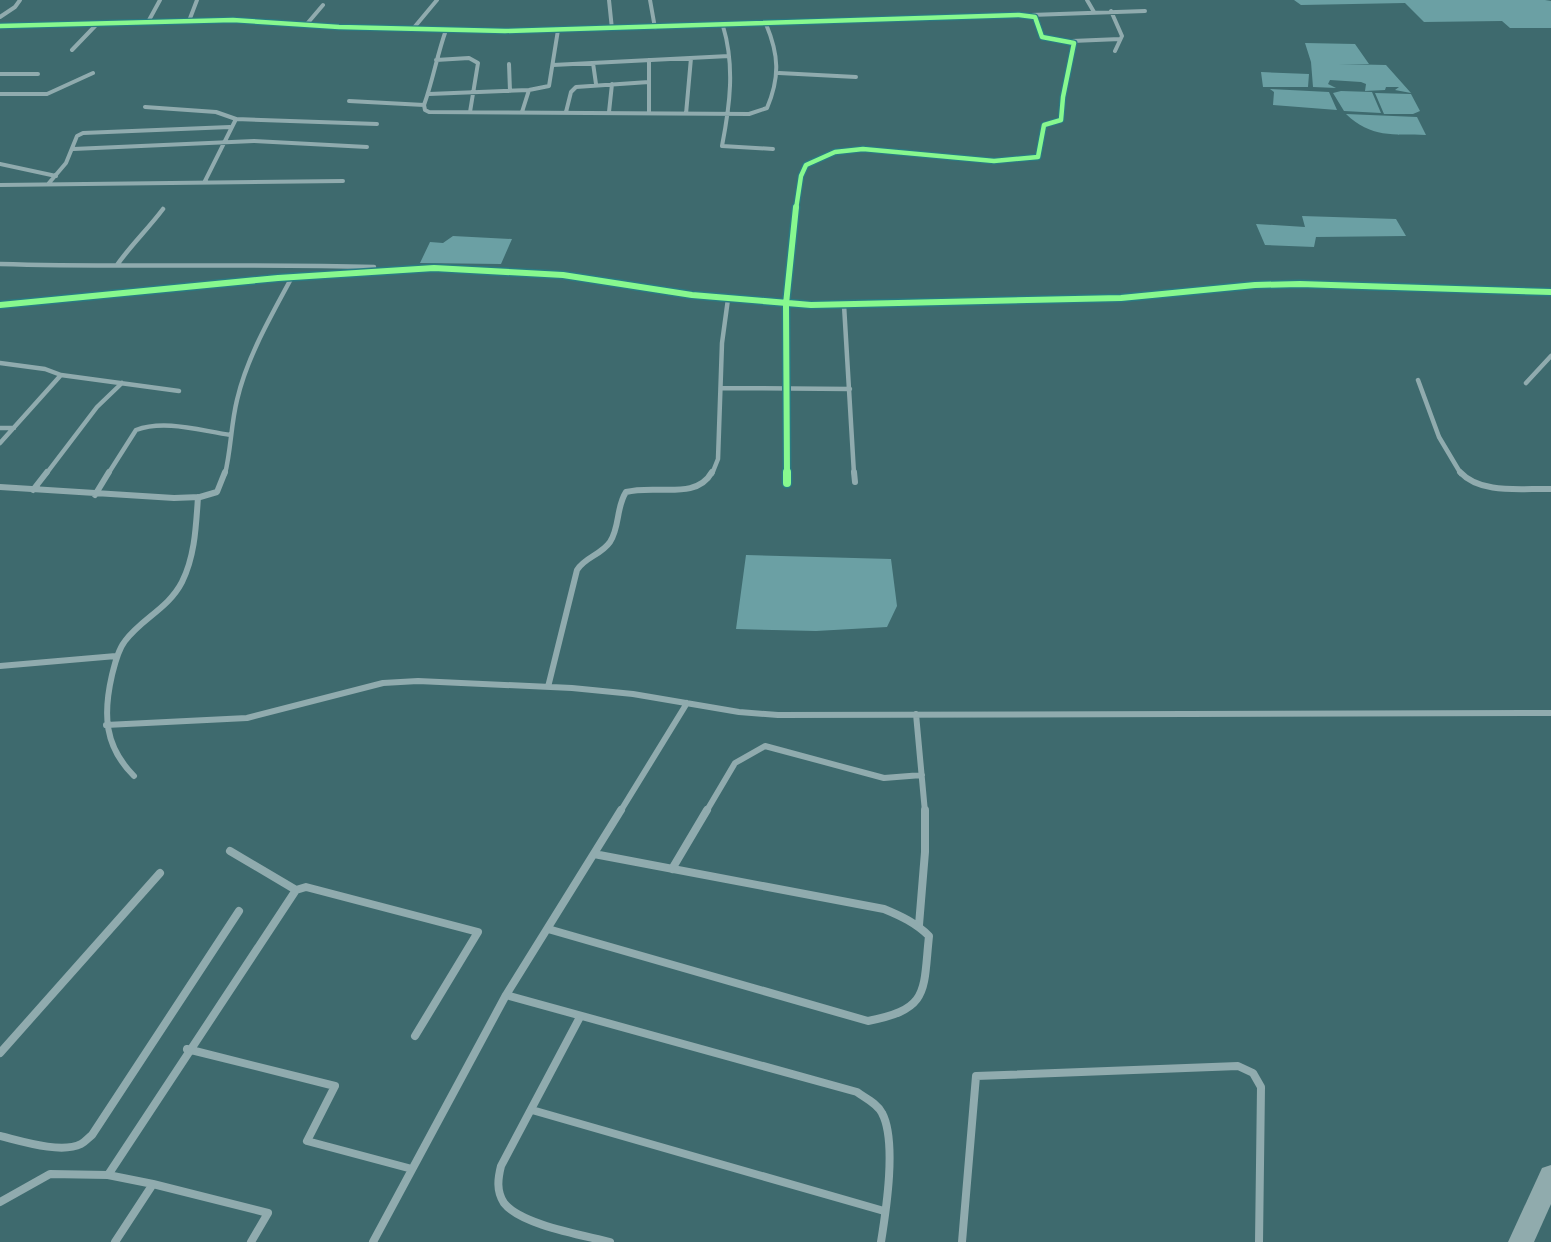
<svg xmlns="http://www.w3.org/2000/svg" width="1551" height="1242" font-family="'Space Grotesk',sans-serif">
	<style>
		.water { fill: #6ba0a4 }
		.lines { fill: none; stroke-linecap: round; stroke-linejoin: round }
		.street-far3 { stroke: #90abae; stroke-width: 4 }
		.street-far2 { stroke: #90abae; stroke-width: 4.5 }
		.street-far1 { stroke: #90abae; stroke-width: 6 }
		.street { stroke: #90abae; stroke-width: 8 }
		.highway { fill: #90abad; fill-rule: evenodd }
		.cycleway-far2-casing { stroke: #2a7b82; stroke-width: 7 }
		.cycleway-far1-casing { stroke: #2a7b82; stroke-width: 9 }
		.cycleway-casing { stroke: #2a7b82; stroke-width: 11 }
		.cycleway-far2 { stroke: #87f88f; stroke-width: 4.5 }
		.cycleway-far1 { stroke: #87f88f; stroke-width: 6 }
		.cycleway { stroke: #87f88f; stroke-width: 8 }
	</style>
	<rect width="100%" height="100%" fill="#3e6a6e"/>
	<path class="water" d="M 1294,0 L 1545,0 L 1551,1 L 1551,28 L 1510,28 L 1502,21 L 1424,22 L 1405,3 L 1301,5 Z
		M 1305,43 L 1355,44 L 1369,64 L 1339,64 L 1386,65 L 1411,93 L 1395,90 L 1399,87 L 1386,87 L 1385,90 L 1365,91 L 1366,84 L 1361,82 L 1330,80 L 1328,84 L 1336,88 L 1313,87 L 1311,62 Z
		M 1261,72 L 1309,74 L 1308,87 L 1263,87 Z
		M 1270,89 L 1329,92 L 1337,110 L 1273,105 L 1274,92 Z
		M 1341,91 L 1372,92 L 1381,113 L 1344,111 L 1333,93 Z
		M 1375,93 L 1411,94 L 1420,111 L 1413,114 L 1384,114 Z
		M 1346,114 L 1417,117 L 1426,135 C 1393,134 1371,138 1346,114 Z
		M 1302,216 L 1396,219 L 1406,236 L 1316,237 L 1314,247 L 1265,245 L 1256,224 L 1305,227 Z
		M 453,236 L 512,239 L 501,264 L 420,263 L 430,242 L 443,243 Z
		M 746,555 L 891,559 L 897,606 L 887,627 L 816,631 L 736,629 Z"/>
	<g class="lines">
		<path class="street-far3" d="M 609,0 L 612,29
			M 650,0 L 655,28
			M 1087,0 L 1094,12
			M 1111,11 L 1122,36 L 1115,51
			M 1031,15 L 1145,11
			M 0,17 L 15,7 L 20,0
			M 189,21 L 197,0
			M 148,22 L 160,0
			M 306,25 L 323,5
			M 0,26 L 233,20 L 339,27 L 505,31 L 1019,15 L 1035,17 L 1042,37 L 1074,43 L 1063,97 L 1061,120 L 1044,125 L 1038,157 L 994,161 L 863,149 L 835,152 L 806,165 L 801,176 L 796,209
			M 723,26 C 735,66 730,105 722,146 L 773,149
			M 412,30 L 437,0
			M 446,30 C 437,55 433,80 424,105 L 425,110 L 429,112 L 749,114 L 767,108 C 780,77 779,55 766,24
			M 1072,41 L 1120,39
			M 72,50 L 97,24
			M 436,60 L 469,58 L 478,63 L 470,112
			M 649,60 L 649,113
			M 593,63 L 596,84
			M 509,64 L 510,91
			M 553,65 L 729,56
			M 779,73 L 856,77
			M 0,74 L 38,74
			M 0,94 L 47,94 L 93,73
			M 429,94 L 529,90 L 549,86 L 558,30
			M 349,101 L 424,105
			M 145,107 L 216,112 L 236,119
			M 522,112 L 529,90
			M 566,112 L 571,92 L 576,87 L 649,82
			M 609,112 L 612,84
			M 686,114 L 691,58
			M 73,149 L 254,141 L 367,147
			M 0,164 L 56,176
			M 205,181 L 236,119 L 377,124
			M 49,183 L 66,163 L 77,136 L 83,133 L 230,127
			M 0,185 L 343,181"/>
		<path class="street-far2" d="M 0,264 C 125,268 249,263 374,267
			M 117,265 C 131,245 148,229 163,209
			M 0,305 L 278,278 L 434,268 L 563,275 L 692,295 L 811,305 L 1121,298 L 1255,285 L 1300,284 L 1551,292
			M 844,305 L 854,474
			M 0,363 L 45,369 L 61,375 L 0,443
			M 61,375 L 179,391
			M 1418,380 L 1439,437 L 1461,474
			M 1526,383 L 1551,356
			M 721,388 L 850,389
			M 0,428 L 14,428
			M 46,474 L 97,407 L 122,383
			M 108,474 L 136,430 C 165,419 201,431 231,435
			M 225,474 C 231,450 231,424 237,400 C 247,357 271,316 292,277
			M 712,474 L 718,459 L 722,343 L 728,299
			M 787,474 L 786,304 L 796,207"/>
		<path class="street-far1" d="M 854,472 L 855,482
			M 1460,472 C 1481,495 1523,488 1551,489
			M 787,483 L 787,472
			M 0,487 L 174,498 L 200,497 L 217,492 L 225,472
			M 33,490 L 47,472
			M 95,495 L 109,472
			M 0,666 L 116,656
			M 548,687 L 577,570 C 585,557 601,555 610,542 C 620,527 616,507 626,492 C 656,484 696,501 712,472
			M 916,714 L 925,812
			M 106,725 L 247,718 L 383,683 L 418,681 L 572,688 L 633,694 L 739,712 L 778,715 L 1551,713
			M 134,776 C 104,746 103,714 112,675 C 115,663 118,650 125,641 C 142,618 168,609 182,582 C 195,556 196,526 198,497
			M 620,812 L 687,703
			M 706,812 L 735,763 L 765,746 L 884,778 L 922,775"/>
		<path class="street" d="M 230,851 L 296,890
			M 672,869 L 707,810
			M 919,925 L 925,852 L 925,810
			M 548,929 L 868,1021 C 930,1009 923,992 929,936 C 916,923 901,916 884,909 L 594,854
			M 506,995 L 857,1092 C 865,1098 877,1103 882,1113 C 897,1141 886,1211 881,1242
			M 580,1017 L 501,1166 C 498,1178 496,1191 504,1203 C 521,1225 583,1235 610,1242
			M 187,1049 L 335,1086 L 307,1141 L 412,1169
			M 0,1053 L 160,873
			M 532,1110 L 884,1211
			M 0,1136 C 21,1141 61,1154 81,1144 C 85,1142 88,1138 92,1135 L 239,911
			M 108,1175 L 153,1184 L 115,1242
			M 153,1184 L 268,1213 L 251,1242
			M 0,1202 L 50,1174 L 108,1175 L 296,890 L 306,887 L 478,932 L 415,1036
			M 373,1242 L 506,995 L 621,810
			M 962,1242 L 976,1076 L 1238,1066 L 1253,1073 L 1261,1087 L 1259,1242"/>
		<path class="highway" d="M 1551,1165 L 1551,1204 L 1534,1242 L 1508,1242 L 1542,1168 Z"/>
		<defs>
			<path id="cycleway-far2" d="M 0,26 L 233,20 L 339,27 L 505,31 L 1019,15 L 1035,17 L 1042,37 L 1074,43 L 1063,97 L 1061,120 L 1044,125 L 1038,157 L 994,161 L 863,149 L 835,152 L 806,165 L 801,176 L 796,209"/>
			<path id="cycleway-far1" d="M 0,305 L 278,278 L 434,268 L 563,275 L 692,295 L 811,305 L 1121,298 L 1255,285 L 1300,284 L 1551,292
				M 787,474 L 786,304 L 796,207"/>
			<path id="cycleway" d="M 787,483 L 787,472"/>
		</defs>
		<use href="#cycleway-far2" class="cycleway-far2-casing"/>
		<use href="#cycleway-far1" class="cycleway-far1-casing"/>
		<use href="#cycleway" class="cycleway-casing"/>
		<use href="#cycleway-far2" class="cycleway-far2"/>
		<use href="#cycleway-far1" class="cycleway-far1"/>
		<use href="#cycleway" class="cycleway"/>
	</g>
</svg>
